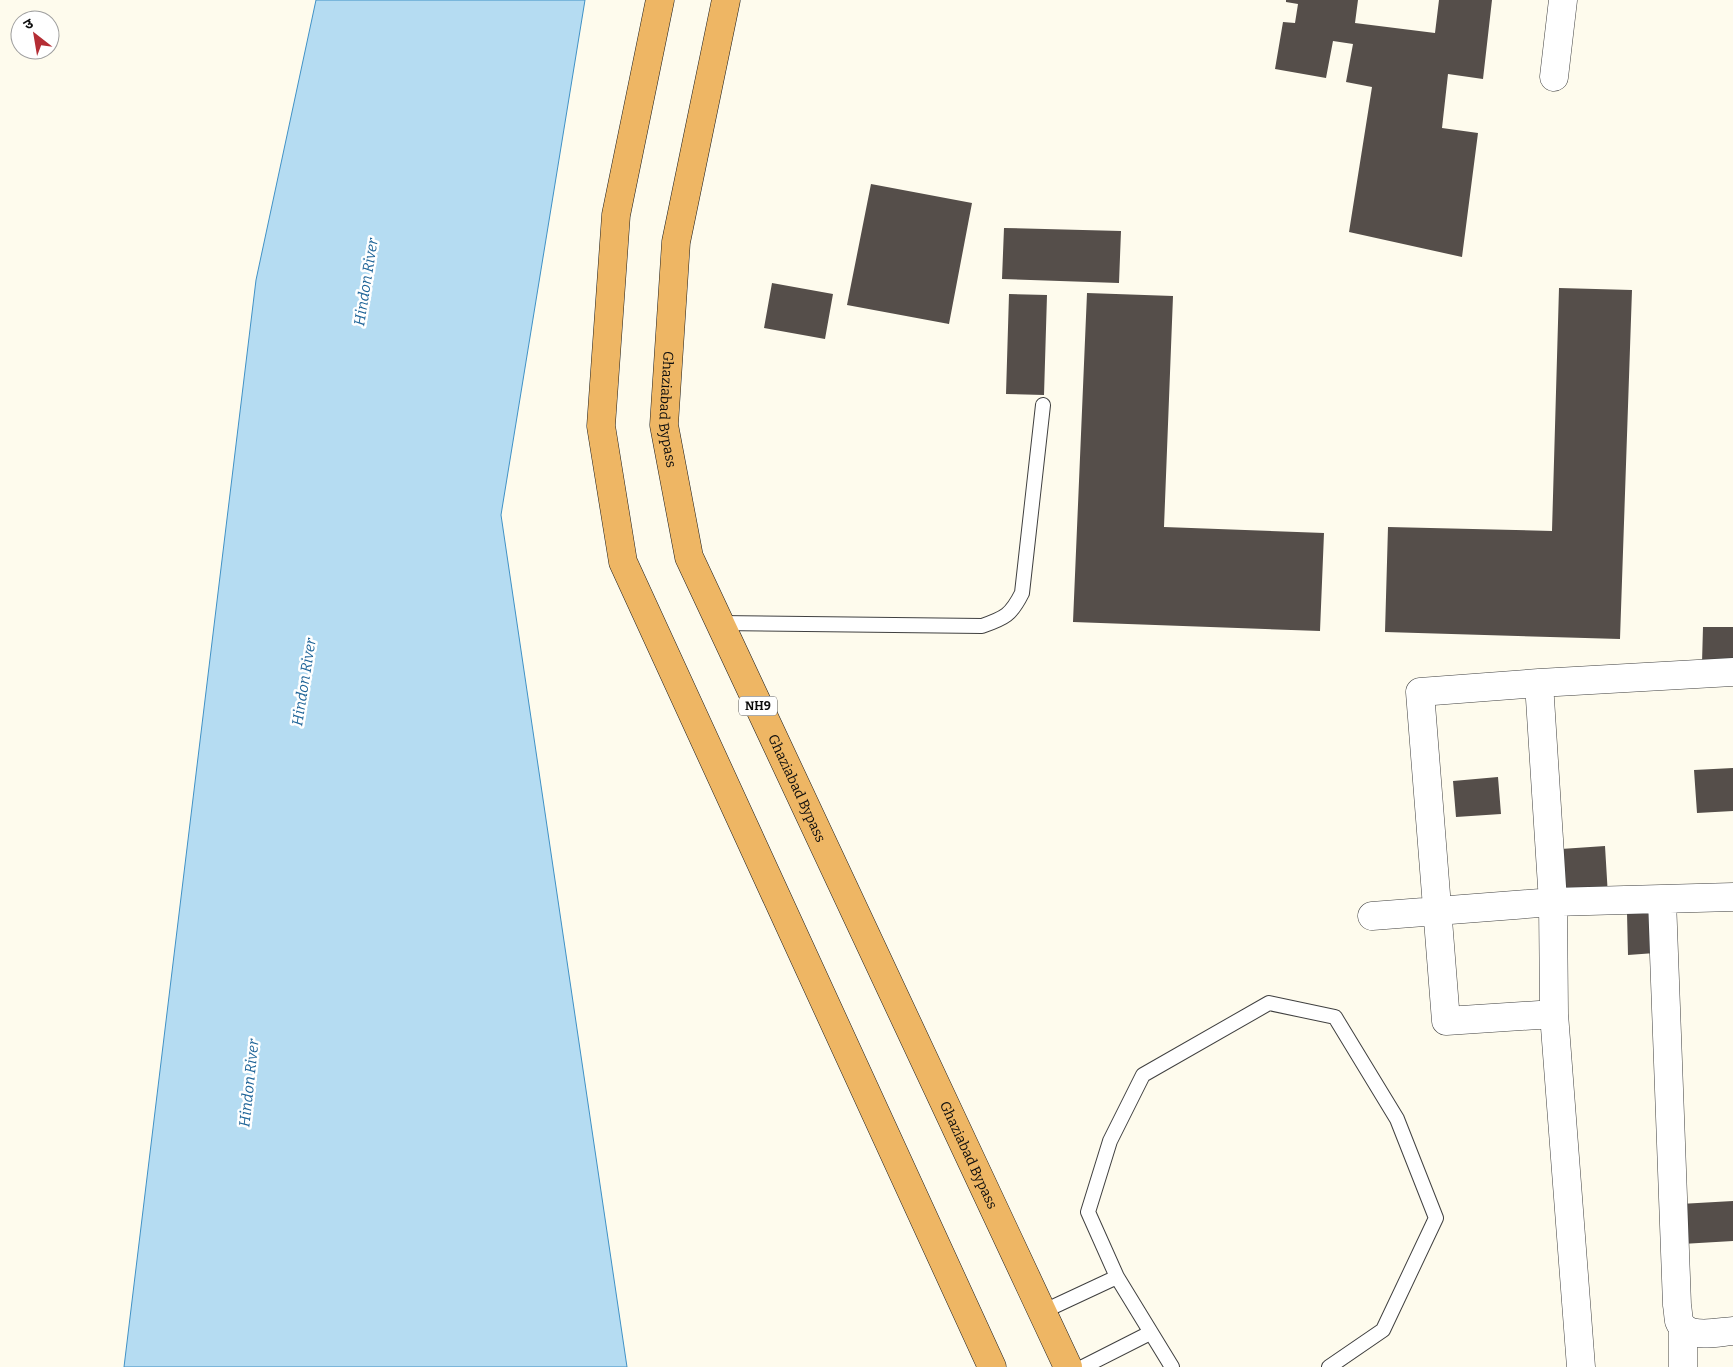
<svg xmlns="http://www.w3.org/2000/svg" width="1733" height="1367" font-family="Bitter,'Noto Sans Devanagari',serif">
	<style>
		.water { fill: #b5dcf2; stroke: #4091c5 }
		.building { fill: #554e4a }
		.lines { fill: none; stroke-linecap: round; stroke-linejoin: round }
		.service-casing { stroke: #404040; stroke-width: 16 }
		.minor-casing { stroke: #404040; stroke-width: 29 }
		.trunk-casing { stroke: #1e1e1e; stroke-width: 29 }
		.service { stroke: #fff; stroke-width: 14 }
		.minor { stroke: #fff; stroke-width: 28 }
		.trunk { stroke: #eeb664; stroke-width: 28 }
		.labels { text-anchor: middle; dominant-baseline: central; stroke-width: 5; stroke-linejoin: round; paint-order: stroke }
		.shield { fill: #fff; stroke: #565656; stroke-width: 1 }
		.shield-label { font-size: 12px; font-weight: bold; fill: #0d0d0d }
		.street-label { font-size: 14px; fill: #0d0d0d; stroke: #fff }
		.water-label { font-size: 15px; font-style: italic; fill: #1d6397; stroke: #fff }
	</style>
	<rect width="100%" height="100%" fill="#fefbed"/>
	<path class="water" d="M 316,0 L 585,0 L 501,515 L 627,1367 L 124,1367 L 256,280 Z"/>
	<path class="building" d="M 1286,0 L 1358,0 L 1355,23 L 1435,33 L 1439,0 L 1492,0 L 1483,79 L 1448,74 L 1442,128 L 1478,133 L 1462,257 L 1349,232 L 1372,87 L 1346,82 L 1353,44 L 1333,41 L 1326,78 L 1275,69 L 1283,22 L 1295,23 L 1298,4 L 1286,2 Z
		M 871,184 L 972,203 L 949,324 L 847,305 Z
		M 1004,228 L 1121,231 L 1119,283 L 1002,279 Z
		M 772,283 L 833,294 L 825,339 L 764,328 Z
		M 1559,288 L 1632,290 L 1620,639 L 1385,632 L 1388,527 L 1552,531 Z
		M 1087,293 L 1173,296 L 1164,527 L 1324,533 L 1320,631 L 1073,622 Z
		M 1009,294 L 1047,295 L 1044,395 L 1006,394 Z
		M 1703,627 L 1733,627 L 1733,664 L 1702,663 Z
		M 1733,768 L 1733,811 L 1697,813 L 1694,770 Z
		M 1498,777 L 1501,814 L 1456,817 L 1453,781 Z
		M 1605,846 L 1608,896 L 1564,899 L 1561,849 Z
		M 1653,912 L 1655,953 L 1628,955 L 1627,913 Z
		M 1733,1201 L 1733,1241 L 1682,1244 L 1680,1204 Z"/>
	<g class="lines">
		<defs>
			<path id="service" d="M 719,623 L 982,626 C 1005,618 1011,615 1022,593 L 1043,405
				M 1042,1312 L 1117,1277
				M 1083,1367 L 1150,1333
				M 1172,1367 L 1117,1277 L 1088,1212 L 1110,1141 L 1143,1075 L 1269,1003 L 1335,1017 L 1397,1119 L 1436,1218 L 1383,1330 L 1329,1367"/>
			<path id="minor" d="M 1554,77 L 1563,0
				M 1539,683 L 1420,692 L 1446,1021 L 1554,1014
				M 1662,900 L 1677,1305 C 1678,1310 1678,1316 1679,1321 C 1686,1340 1717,1332 1733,1331
				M 1372,916 L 1553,902 L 1733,897
				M 1683,1327 L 1683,1367
				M 1581,1367 L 1554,1014 L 1553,902 L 1539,683 L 1733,672"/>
			<g id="trunk">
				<path d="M 660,0 L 616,215 L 601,426 L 623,562 L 992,1367"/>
				<path id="s1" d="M 726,0 L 676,242 L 664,425 L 689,557 L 1068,1367"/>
			</g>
		</defs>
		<use href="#service" class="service-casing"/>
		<use href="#minor" class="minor-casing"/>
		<use href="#trunk" class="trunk-casing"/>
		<use href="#service" class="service"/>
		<use href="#minor" class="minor"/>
		<use href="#trunk" class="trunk"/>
	</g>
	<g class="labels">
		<rect class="shield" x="739" y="696.5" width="38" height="19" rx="4"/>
		<g class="shield-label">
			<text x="758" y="706">NH9</text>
		</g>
		<g class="street-label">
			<text stroke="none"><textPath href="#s1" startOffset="415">Ghaziabad Bypass</textPath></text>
			<text stroke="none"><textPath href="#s1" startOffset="820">Ghaziabad Bypass</textPath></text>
			<text stroke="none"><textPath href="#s1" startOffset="1225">Ghaziabad Bypass</textPath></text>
		</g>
		<g class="water-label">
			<text transform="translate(366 282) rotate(-81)">Hindon River</text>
			<text transform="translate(304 682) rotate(-81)">Hindon River</text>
			<text transform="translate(249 1083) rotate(-84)">Hindon River</text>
		</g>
	</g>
	<g transform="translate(35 35) rotate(329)"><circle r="24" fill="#ffffff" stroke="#9e9e9e"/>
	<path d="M0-4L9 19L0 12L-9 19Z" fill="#b42d34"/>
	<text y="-8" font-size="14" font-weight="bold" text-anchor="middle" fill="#0d0d0d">उ</text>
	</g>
</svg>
